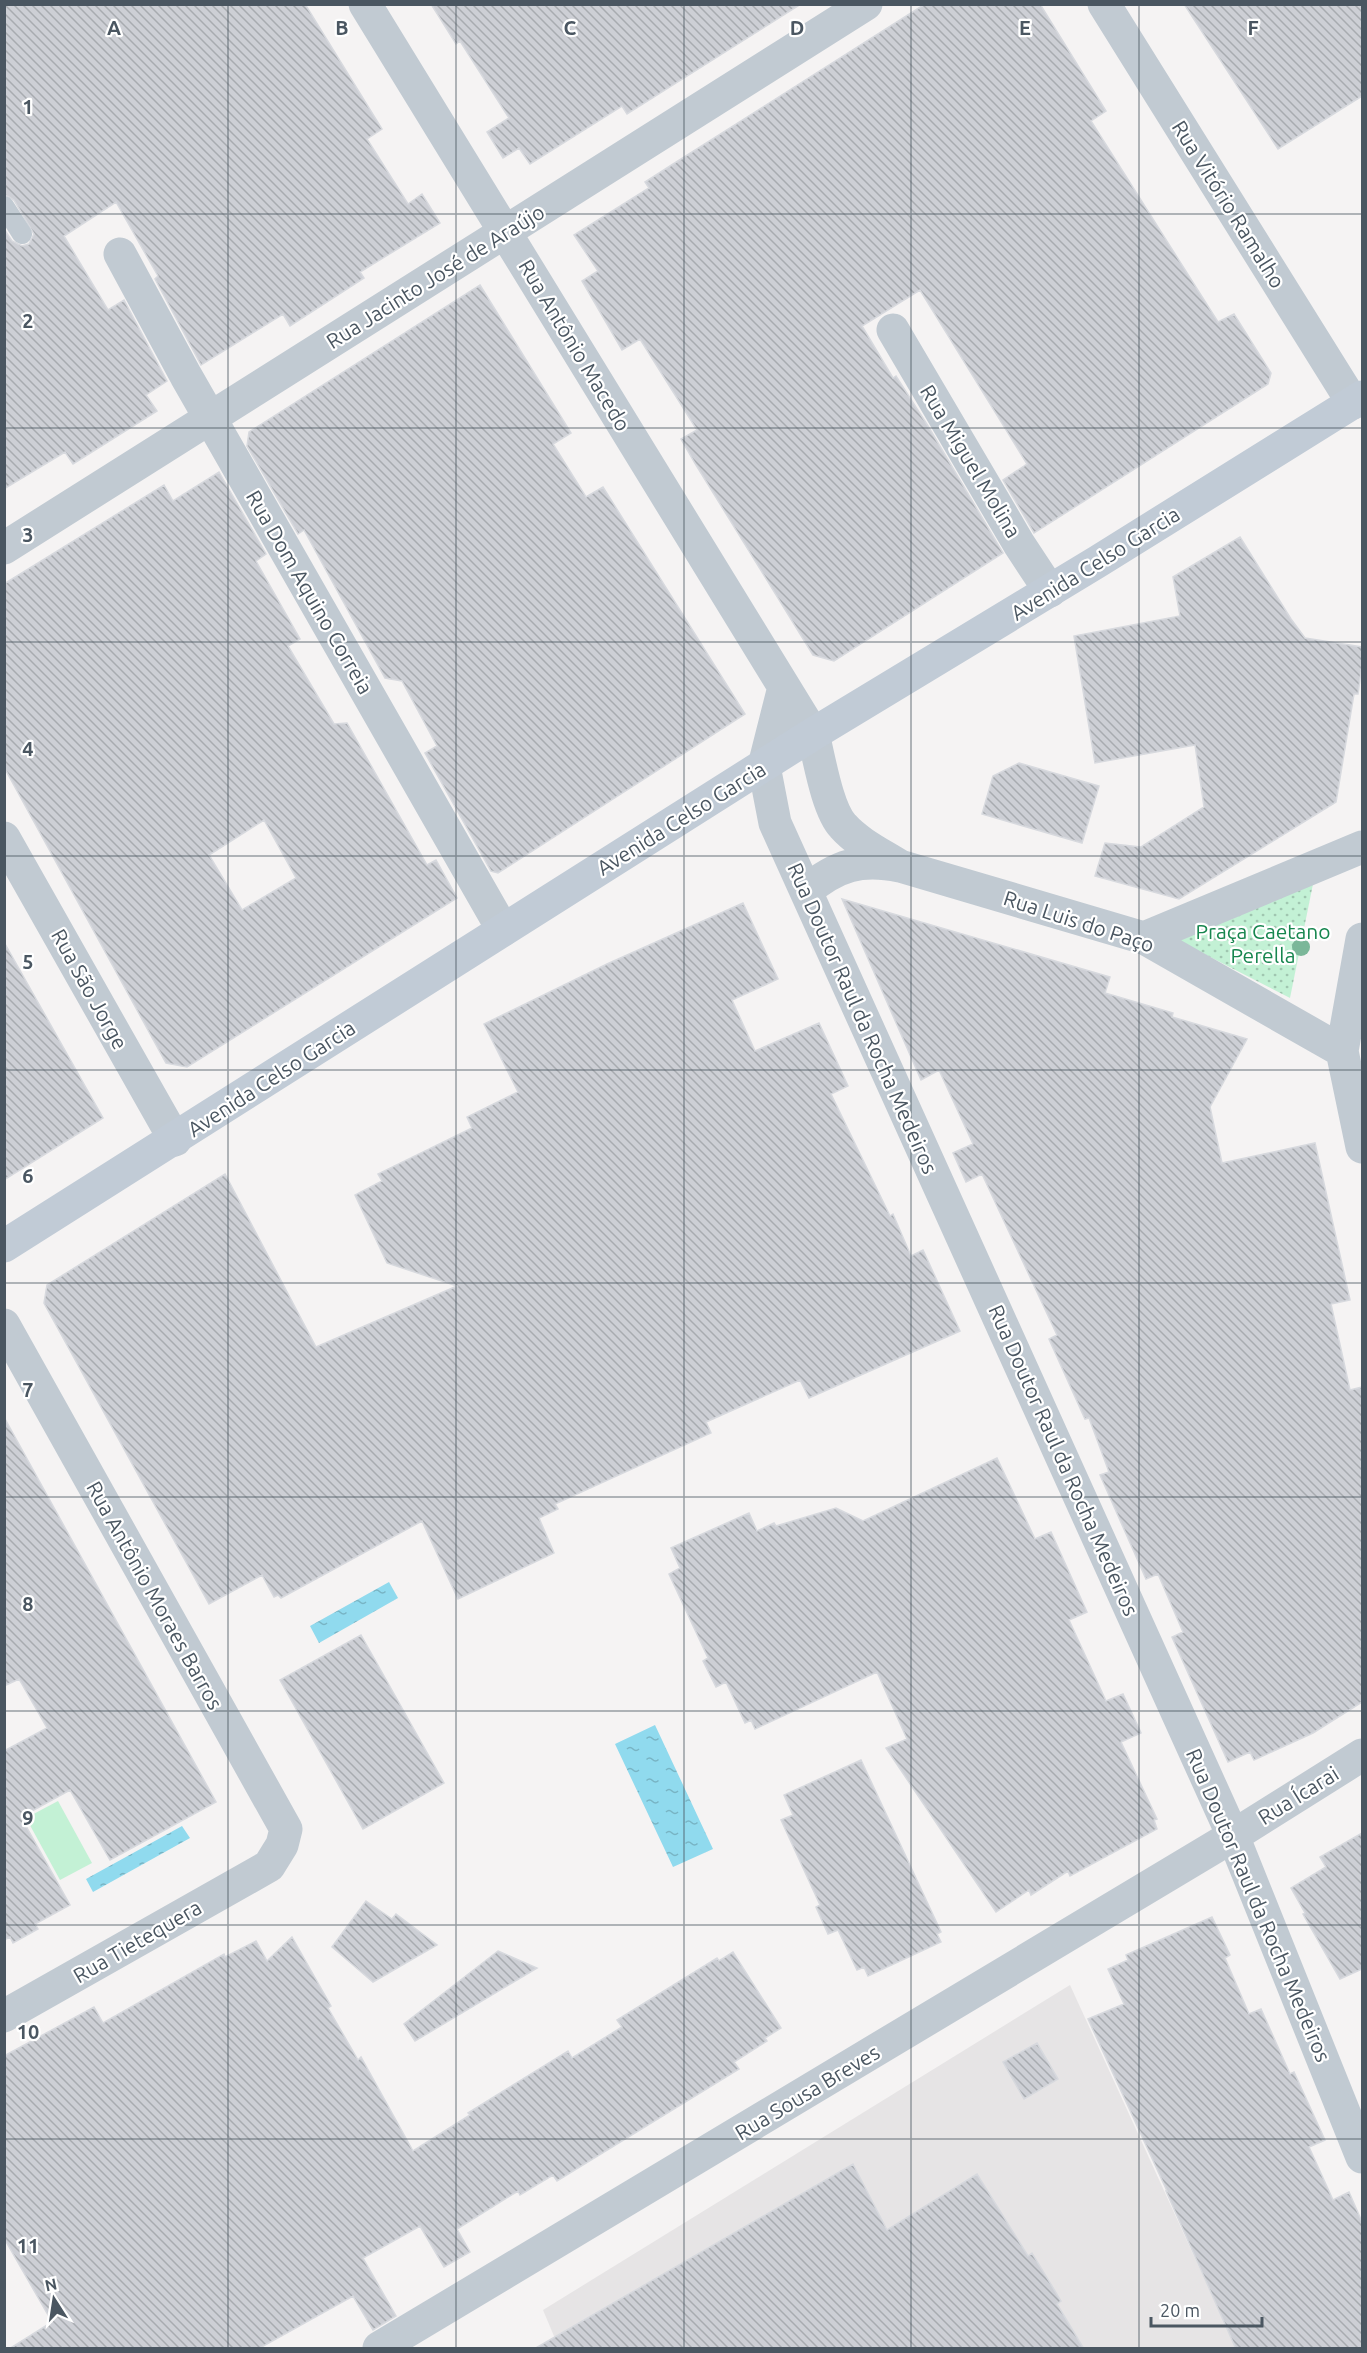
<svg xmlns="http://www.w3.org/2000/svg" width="1367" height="2353" font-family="Ubuntu,sans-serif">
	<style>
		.education { fill: #e6e4e5 }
		.green { fill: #c3f1d5 }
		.park { fill: url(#park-dots) }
		.water { fill: url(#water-ripples) }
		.building { fill: url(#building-back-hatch); stroke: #d7d9de; stroke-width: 1.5; fill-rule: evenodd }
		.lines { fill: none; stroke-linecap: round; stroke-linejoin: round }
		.service { stroke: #c1cad2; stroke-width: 20 }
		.minor { stroke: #c1cad2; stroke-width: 33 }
		.secondary { stroke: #c1cbd6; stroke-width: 33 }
		.tree { fill: #7bb799 }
		.grid { fill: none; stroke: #4a5661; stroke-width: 1.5; stroke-opacity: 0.55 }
		.labels { text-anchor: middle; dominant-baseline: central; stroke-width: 4.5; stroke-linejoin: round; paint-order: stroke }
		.street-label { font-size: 21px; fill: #4a5661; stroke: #fff }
		.park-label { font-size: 21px; fill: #17864f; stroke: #fff }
		.grid-label { font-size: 20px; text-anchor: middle; font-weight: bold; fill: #4a5661; stroke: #fff; stroke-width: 4.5; stroke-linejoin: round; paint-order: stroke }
	</style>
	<defs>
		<pattern id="park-dots" width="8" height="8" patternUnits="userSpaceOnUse" patternTransform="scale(1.5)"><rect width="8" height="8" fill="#c3f1d5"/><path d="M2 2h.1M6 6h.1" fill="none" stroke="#a0c6b0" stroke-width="1.8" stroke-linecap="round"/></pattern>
		<pattern id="water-ripples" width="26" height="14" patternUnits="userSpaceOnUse" patternTransform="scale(1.5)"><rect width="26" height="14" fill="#90daee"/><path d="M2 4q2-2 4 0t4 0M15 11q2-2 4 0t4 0" fill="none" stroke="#78b4c4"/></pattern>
		<pattern id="building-back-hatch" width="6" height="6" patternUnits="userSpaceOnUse" patternTransform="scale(1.5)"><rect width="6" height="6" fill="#cdcfd5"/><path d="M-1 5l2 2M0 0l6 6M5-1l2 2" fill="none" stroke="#a8abb0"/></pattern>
	</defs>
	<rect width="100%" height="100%" fill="#f5f3f3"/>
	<path class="education" d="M 1070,1985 L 1236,2348 L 559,2348 L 543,2310 Z"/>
	<path class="green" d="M 58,1801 L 92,1863 L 60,1880 L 26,1818 Z"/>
	<path class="park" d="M 1313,884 L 1290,998 L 1175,939 Z"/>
	<path class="water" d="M 389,1582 L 398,1598 L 319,1643 L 310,1626 Z
		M 655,1725 L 713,1849 L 673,1867 L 615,1744 Z
		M 182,1826 L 190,1838 L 93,1892 L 86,1879 Z"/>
	<path class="building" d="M 4,4 L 305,4 L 382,129 L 367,139 L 408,204 L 422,194 L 440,223 L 360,272 L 364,278 L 290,326 L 283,314 L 201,365 L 155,279 L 158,276 L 116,202 L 64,236 L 108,310 L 124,300 L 167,381 L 146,395 L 157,411 L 73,464 L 65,452 L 4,489 L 4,229 L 12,241 L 22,246 L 29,244 L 34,234 L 14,200 L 4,194 Z
		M 431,4 L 801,4 L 627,114 L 622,106 L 530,164 L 519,148 L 503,158 L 487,132 L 509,118 L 460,41 L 456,44 Z
		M 925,4 L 1040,4 L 1106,111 L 1091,121 L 1218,322 L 1234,314 L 1271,373 L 1268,384 L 1034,533 L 1003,480 L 1027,464 L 920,290 L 862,326 L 893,378 L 896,376 L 928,426 L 1003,553 L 834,661 L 813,655 L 696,465 L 681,439 L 697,430 L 640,339 L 622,350 L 582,281 L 598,271 L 574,235 L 649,188 L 645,182 L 670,166 Z
		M 1184,4 L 1362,4 L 1362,96 L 1278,149 Z
		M 480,285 L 571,433 L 553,444 L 586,497 L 603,487 L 745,714 L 498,873 L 491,871 L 425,753 L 437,746 L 402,681 L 385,678 L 304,530 L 298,534 L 247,446 L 249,432 Z
		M 219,472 L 266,554 L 256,561 L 300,639 L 288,646 L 334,724 L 347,723 L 427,865 L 436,860 L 457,898 L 187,1067 L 166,1063 L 4,767 L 4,584 L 164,485 L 173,501 ZM 264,820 L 296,878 L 242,910 L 209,855 Z
		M 1240,537 L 1291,619 L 1305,638 L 1362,647 L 1362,664 L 1358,694 L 1354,694 L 1336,802 L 1179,899 L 1095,876 L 1105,843 L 1141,847 L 1204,807 L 1195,745 L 1095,763 L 1074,636 L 1180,616 L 1173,577 Z
		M 1019,763 L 1099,786 L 1082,843 L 982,814 L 993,776 Z
		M 842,899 L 1110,977 L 1105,993 L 1173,1013 L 1172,1017 L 1247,1039 L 1210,1107 L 1222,1163 L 1315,1143 L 1350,1300 L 1331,1304 L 1350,1390 L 1362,1387 L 1362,1702 L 1313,1733 L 1254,1760 L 1250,1752 L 1228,1762 L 1172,1637 L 1183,1632 L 1158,1574 L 1146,1579 L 1100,1475 L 1109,1472 L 1089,1418 L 1085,1419 L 1049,1339 L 1057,1335 L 982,1174 L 966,1182 L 953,1153 L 973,1144 L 939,1070 L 921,1080 Z
		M 743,903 L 778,979 L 732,1000 L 755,1051 L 819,1023 L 848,1086 L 831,1094 L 890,1216 L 893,1214 L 911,1256 L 923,1250 L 960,1331 L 809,1398 L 800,1380 L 706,1422 L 711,1433 L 555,1504 L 558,1509 L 539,1518 L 554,1553 L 458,1599 L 422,1521 L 281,1598 L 278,1595 L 274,1597 L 262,1575 L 209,1604 L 44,1303 L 47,1285 L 225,1174 L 316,1347 L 457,1286 L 387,1263 L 355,1195 L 382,1181 L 378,1174 L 472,1128 L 467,1117 L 518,1092 L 484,1024 L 607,964 Z
		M 4,942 L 103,1118 L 4,1180 Z
		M 4,1417 L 216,1802 L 110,1860 L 70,1790 L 21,1817 L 70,1905 L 35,1924 L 38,1929 L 13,1943 L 10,1937 L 4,1940 L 4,1751 L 47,1728 L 19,1679 L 4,1686 Z
		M 997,1458 L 1035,1539 L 1051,1532 L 1087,1612 L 1069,1620 L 1106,1701 L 1123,1694 L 1141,1733 L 1121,1742 L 1157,1819 L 1154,1820 L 1157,1829 L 1070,1876 L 1068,1871 L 1031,1895 L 1029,1890 L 996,1912 L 886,1748 L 907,1739 L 877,1672 L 755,1729 L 751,1720 L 745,1723 L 726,1682 L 716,1687 L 703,1661 L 708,1658 L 669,1574 L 680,1568 L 671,1548 L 749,1513 L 757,1531 L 774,1523 L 776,1526 L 836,1508 L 863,1521 Z
		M 361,1635 L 444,1783 L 363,1829 L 280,1680 Z
		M 861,1760 L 941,1932 L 937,1934 L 941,1942 L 868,1976 L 864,1967 L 857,1970 L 838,1930 L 828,1934 L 816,1907 L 820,1905 L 781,1820 L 793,1815 L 784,1795 Z
		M 1362,1833 L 1362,1969 L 1340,1979 L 1303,1914 L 1305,1913 L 1291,1888 L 1326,1867 L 1320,1857 Z
		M 366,1901 L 392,1919 L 396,1914 L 437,1945 L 373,1982 L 332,1947 Z
		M 1212,1917 L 1230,1955 L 1225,1958 L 1249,2014 L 1261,2009 L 1290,2074 L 1294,2072 L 1325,2140 L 1309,2147 L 1333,2200 L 1349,2192 L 1362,2222 L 1362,2349 L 1236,2349 L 1166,2191 L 1167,2191 L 1088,2019 L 1124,2004 L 1108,1969 L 1128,1960 L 1126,1955 Z
		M 292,1937 L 331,2006 L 328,2008 L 358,2060 L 361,2057 L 413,2151 L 470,2115 L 468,2113 L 568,2051 L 572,2058 L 622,2027 L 617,2020 L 717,1958 L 719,1961 L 733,1952 L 781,2028 L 765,2038 L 767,2041 L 734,2062 L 739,2069 L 557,2181 L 553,2175 L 520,2195 L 518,2191 L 457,2229 L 470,2252 L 444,2267 L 420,2226 L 363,2258 L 396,2316 L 373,2330 L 353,2296 L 258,2349 L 9,2349 L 52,2322 L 4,2238 L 4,2056 L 94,2007 L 103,2023 L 224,1954 L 225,1957 L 256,1941 L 267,1961 Z
		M 498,1951 L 537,1968 L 415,2041 L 404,2024 Z
		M 1037,2043 L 1058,2079 L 1024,2099 L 1003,2062 Z
		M 853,2164 L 887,2230 L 977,2174 L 1028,2256 L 1032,2253 L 1061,2301 L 1057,2304 L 1084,2349 L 534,2349 Z"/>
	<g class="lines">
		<path class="service" d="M 4,206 L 22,234"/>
		<path class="minor" d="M 365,4 L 813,734 C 819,757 827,809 843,826 C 858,843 881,854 900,866
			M 1104,4 L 1353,403
			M 120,254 L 186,376 L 503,930
			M 893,330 L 1019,544 L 1050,591
			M 4,548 L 866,4
			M 784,687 L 764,766 L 775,823 L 1233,1836 L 1362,2157
			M 4,838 L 175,1140
			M 806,891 C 837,865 861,858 900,866 L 1144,938 L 1342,1051
			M 1144,938 L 1362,847
			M 1362,939 L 1342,1051 L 1362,1147
			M 4,1325 L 286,1829 L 282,1845 L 269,1866 L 4,2016
			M 379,2348 L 1233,1836 L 1362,1755"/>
		<path class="secondary" d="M 4,1246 L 813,734 L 1097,562 L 1362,397"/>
	</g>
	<circle class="tree" cx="1301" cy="947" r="9"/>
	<path class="grid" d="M 228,4 L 228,2348M 456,4 L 456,2348M 684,4 L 684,2348M 911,4 L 911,2348M 1139,4 L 1139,2348M 4,214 L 1362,214M 4,428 L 1362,428M 4,642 L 1362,642M 4,856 L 1362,856M 4,1070 L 1362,1070M 4,1283 L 1362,1283M 4,1497 L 1362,1497M 4,1711 L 1362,1711M 4,1925 L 1362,1925M 4,2139 L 1362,2139"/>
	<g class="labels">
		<g class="street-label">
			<text transform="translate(1229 204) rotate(58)">Rua Vitório Ramalho</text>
			<text transform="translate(435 276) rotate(-32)">Rua Jacinto José de Araújo</text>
			<text transform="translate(575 345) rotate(59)">Rua Antônio Macedo</text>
			<text transform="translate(971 461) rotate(59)">Rua Miguel Molina</text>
			<text transform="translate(1095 563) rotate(-32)">Avenida Celso Garcia</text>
			<text transform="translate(310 592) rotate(60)">Rua Dom Aquino Correia</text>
			<text transform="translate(681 818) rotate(-32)">Avenida Celso Garcia</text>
			<text transform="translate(1079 921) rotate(18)">Rua Luis do Paço</text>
			<text transform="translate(90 989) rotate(61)">Rua São Jorge</text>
			<text transform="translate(863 1018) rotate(66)">Rua Doutor Raul da Rocha Medeiros</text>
			<text transform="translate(271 1078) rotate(-33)">Avenida Celso Garcia</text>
			<text transform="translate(1064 1460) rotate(66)">Rua Doutor Raul da Rocha Medeiros</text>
			<text transform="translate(155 1595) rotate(61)">Rua Antônio Moraes Barros</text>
			<text transform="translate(1298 1795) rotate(-32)">Rua Ícarai</text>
			<text transform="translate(1259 1905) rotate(67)">Rua Doutor Raul da Rocha Medeiros</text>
			<text transform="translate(137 1941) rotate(-30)">Rua Tietequera</text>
			<text transform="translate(807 2092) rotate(-31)">Rua Sousa Breves</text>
		</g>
		<g class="park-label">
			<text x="1263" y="931">Praça Caetano<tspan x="1263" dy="24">Perella</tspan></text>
		</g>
	</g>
	<g class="grid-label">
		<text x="114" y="35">A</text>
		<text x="342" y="35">B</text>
		<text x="570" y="35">C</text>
		<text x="797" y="35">D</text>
		<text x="1025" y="35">E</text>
		<text x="1253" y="35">F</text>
		<text x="28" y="114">1</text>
		<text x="28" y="328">2</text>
		<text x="28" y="542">3</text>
		<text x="28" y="756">4</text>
		<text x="28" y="969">5</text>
		<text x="28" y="1183">6</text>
		<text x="28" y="1397">7</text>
		<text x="28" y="1611">8</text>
		<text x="28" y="1825">9</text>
		<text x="28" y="2039">10</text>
		<text x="28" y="2253">11</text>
	</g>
	<rect width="1367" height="2353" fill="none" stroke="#4a5661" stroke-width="12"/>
	<g transform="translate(54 2299) rotate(348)" stroke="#ffffff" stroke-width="4.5" paint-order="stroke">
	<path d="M0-4.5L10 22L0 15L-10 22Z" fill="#4a5661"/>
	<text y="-9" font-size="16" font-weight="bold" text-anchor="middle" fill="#4a5661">N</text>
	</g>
	<path d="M1151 2317v9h111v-9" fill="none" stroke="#4a5661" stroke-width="3"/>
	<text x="1160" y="2317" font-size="18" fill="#4a5661" stroke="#ffffff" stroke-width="4.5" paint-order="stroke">20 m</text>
</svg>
